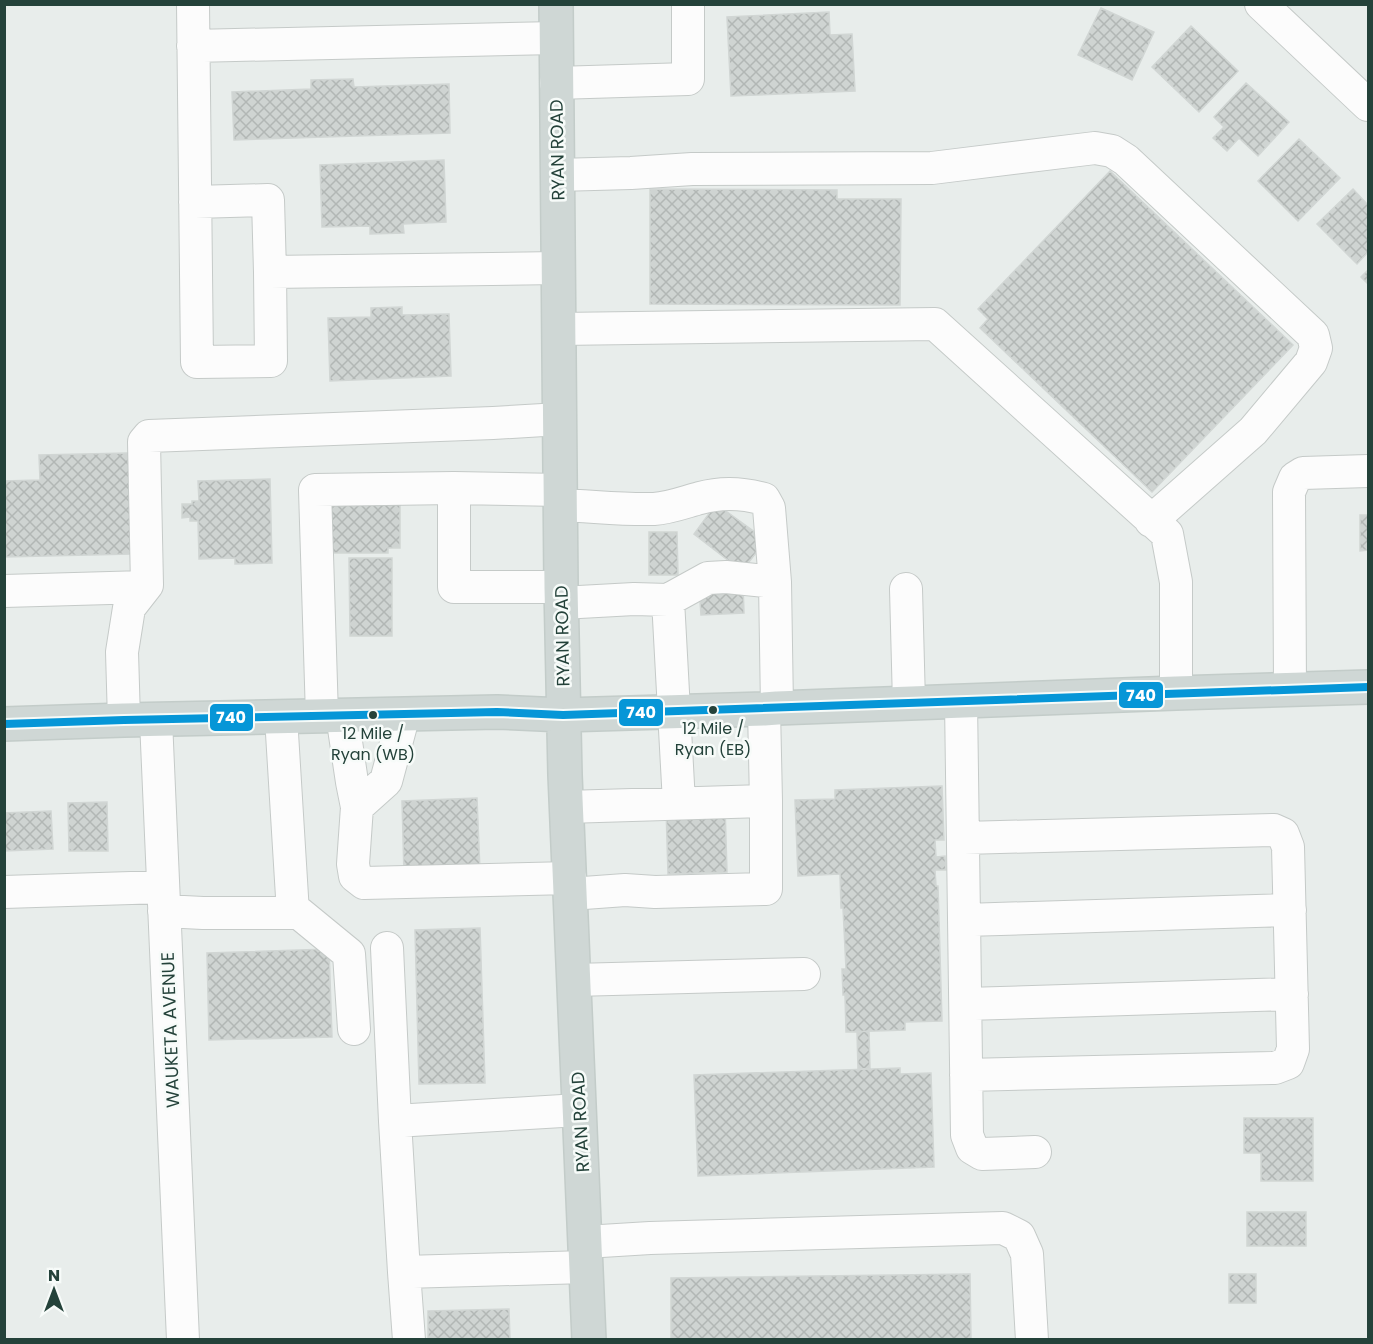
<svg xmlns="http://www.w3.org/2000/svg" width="1373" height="1344" font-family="Poppins,sans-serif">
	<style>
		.building { fill: url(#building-cross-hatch); stroke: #d1d6d4; stroke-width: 1.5 }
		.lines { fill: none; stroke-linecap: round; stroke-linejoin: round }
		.minor-casing { stroke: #c5cac8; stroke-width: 34 }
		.major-casing { stroke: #c3ccc9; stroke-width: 36 }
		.minor { stroke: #fcfcfc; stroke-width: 32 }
		.major { stroke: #cfd7d5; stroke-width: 33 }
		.bus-1-casing { stroke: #f7fbf9; stroke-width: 12 }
		.bus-1 { stroke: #0696d7; stroke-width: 8 }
		.bus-dot { fill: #24423a; stroke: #f7fbf9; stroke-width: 2 }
		.labels { text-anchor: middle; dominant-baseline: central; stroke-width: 5; stroke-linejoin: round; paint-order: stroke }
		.bus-label { font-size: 16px; fill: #24423a; stroke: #f7fbf9 }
		.street-label { font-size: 18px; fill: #24423a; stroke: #f7fbf9 }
		.line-badge { stroke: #f7fbf9; stroke-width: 2 }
		.badge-label { font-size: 16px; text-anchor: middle; font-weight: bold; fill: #fff }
	</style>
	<defs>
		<pattern id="building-cross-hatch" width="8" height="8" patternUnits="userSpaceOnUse" patternTransform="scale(1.5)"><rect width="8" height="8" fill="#cfd4d2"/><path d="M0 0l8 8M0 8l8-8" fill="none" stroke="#b2b7b5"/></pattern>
	</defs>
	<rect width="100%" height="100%" fill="#e8edeb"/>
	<path class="building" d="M 1101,8 L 1154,32 L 1132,80 L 1078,55 Z
		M 829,12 L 830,35 L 852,34 L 855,91 L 731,96 L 727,17 Z
		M 1191,26 L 1238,71 L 1199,112 L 1152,67 Z
		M 353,79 L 354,87 L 449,84 L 450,133 L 234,140 L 232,92 L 311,89 L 311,80 Z
		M 1246,83 L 1289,122 L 1258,156 L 1239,138 L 1227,151 L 1213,138 L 1224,127 L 1214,117 Z
		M 1299,139 L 1340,178 L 1298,221 L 1258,181 Z
		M 444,160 L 446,222 L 403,224 L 404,233 L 370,234 L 370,226 L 322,227 L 320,165 Z
		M 1110,171 L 1293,345 L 1152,492 L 980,328 L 988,319 L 978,309 Z
		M 650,189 L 837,190 L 837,199 L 901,199 L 900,305 L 650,304 Z
		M 1353,189 L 1368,205 L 1368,252 L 1357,264 L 1317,224 Z
		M 1368,270 L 1368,284 L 1361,277 Z
		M 402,307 L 402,315 L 449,314 L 451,376 L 330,381 L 328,318 L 371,317 L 371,308 Z
		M 128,453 L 131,554 L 4,557 L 4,481 L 40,480 L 39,455 Z
		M 270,479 L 272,563 L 235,564 L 235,558 L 199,559 L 198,521 L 190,521 L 190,517 L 182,518 L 182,504 L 192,504 L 192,501 L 199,501 L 198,481 Z
		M 327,497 L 400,497 L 400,548 L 388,548 L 388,553 L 328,553 Z
		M 716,504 L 766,540 L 742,571 L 694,534 Z
		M 1360,515 L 1368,515 L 1368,550 L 1360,551 Z
		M 649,532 L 677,532 L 678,575 L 649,575 Z
		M 349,558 L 392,558 L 392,636 L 350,636 Z
		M 743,585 L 744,613 L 701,615 L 699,587 Z
		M 942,786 L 944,840 L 935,840 L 936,857 L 945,856 L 946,870 L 935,870 L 936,886 L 938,886 L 942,1021 L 905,1022 L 905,1030 L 846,1032 L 845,995 L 843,995 L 842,969 L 846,969 L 843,908 L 841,908 L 840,874 L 798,876 L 795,800 L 835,799 L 835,790 Z
		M 477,798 L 480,871 L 404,874 L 402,801 Z
		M 107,802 L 108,851 L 69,851 L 68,803 Z
		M 725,806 L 727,872 L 668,874 L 666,807 Z
		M 51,811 L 53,849 L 4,851 L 4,813 Z
		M 480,928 L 485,1083 L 419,1084 L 415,930 Z
		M 329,949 L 332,1037 L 209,1040 L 207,953 Z
		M 869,1031 L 870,1069 L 858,1069 L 857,1032 Z
		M 900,1068 L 900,1074 L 931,1073 L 934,1167 L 698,1176 L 694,1075 Z
		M 1244,1118 L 1313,1118 L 1313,1181 L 1261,1181 L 1261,1153 L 1244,1153 Z
		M 1247,1212 L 1306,1212 L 1306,1246 L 1247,1246 Z
		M 970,1274 L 971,1340 L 671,1340 L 671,1278 Z
		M 1229,1274 L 1256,1274 L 1256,1303 L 1229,1303 Z
		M 509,1309 L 510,1340 L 428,1340 L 428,1311 Z"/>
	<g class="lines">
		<defs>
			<path id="minor" d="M 193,4 L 197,362 L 271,361 L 270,272 L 558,268
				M 1261,4 L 1368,105
				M 193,46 L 556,38
				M 556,83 L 688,79 L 688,4
				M 557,175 L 631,173 L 692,169 L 932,168 L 1095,148 L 1112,151 L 1126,160 L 1313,335 L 1316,348 L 1311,362 L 1253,431 L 1151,521
				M 195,202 L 268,200 L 270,272
				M 559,329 L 935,324 L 1167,534 L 1176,582 L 1176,693
				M 454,488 L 454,587 L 561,587
				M 560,505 C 591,506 623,510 654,509 C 670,508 685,502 700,498 C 721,492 743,493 764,499 L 769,508 L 775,582 L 777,708
				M 906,589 L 909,703
				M 4,591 L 145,587
				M 668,600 L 679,803
				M 561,603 L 634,599 L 668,600 L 708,578 L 726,577 L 775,582
				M 1290,689 L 1289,492 L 1295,478 L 1303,473 L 1368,471
				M 961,701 L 967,1135 L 972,1148 L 982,1154 L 1035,1152
				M 764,709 L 766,801
				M 342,715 L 352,782 L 357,807 L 353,864 L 355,876 L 364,883 L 570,878
				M 322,716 L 315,490 L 454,488 L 560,490
				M 281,717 L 293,913
				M 124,720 L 122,652 L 129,608 L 147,585 L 144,442 L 149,436 L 493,423 L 560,419
				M 156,720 L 183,1340
				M 357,807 L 386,781 L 404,714
				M 566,807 L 766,801 L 766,889 L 655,892 L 625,890 L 570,894
				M 964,838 L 1274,830 L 1283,834 L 1288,847 L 1293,1049 L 1288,1063 L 1275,1068 L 966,1075
				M 4,892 L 163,887
				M 164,911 L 203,913 L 299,913 L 349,954 L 354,1029
				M 965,920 L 1290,910
				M 387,948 L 395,1121
				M 574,980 L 804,974
				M 966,1004 L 1292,994
				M 579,1110 L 395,1121 L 404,1272 L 586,1267
				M 585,1242 L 650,1238 L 1003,1228 L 1019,1236 L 1027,1254 L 1032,1340
				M 404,1272 L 409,1340"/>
			<path id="major" d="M 556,4 L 561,587 L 565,775 L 589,1340
				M 4,724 L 124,720 L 497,712 L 563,715 L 764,709 L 777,708 L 1176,693 L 1368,687"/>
		</defs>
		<use href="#minor" class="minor-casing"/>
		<use href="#major" class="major-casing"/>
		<use href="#minor" class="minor"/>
		<use href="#major" class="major"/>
		<defs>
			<path id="bus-1" d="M 4,724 L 124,720 L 497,712 L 563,715 L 1368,687"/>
		</defs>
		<use href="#bus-1" class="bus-1-casing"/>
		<use href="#bus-1" class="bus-1"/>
	</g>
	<g class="bus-dot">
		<circle cx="713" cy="710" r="5"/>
		<circle cx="373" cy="715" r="5"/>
	</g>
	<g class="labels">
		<g class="bus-label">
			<text x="713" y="728">12 Mile /<tspan x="713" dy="21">Ryan (EB)</tspan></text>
			<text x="373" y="733">12 Mile /<tspan x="373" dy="21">Ryan (WB)</tspan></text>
		</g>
		<g class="street-label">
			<text transform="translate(557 150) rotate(-91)">RYAN ROAD</text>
			<text transform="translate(562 636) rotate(-91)">RYAN ROAD</text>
			<text transform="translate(170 1030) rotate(-92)">WAUKETA AVENUE</text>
			<text transform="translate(580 1122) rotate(-93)">RYAN ROAD</text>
		</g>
	</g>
	<g class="line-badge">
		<rect x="1118" y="681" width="46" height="28" rx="6" fill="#0696d7"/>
		<rect x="618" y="698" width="46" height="29" rx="6" fill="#0696d7"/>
		<rect x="209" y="703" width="45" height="29" rx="6" fill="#0696d7"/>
	</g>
	<g class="badge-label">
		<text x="1141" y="701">740</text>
		<text x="641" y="718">740</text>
		<text x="231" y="723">740</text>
	</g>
	<rect width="1373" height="1344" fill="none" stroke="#24423a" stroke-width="12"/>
	<g transform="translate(54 1290)" stroke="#f7fbf9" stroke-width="4.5" paint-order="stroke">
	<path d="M0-4.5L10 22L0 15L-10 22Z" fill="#24423a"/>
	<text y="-9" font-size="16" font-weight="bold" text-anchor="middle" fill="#24423a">N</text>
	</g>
</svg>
